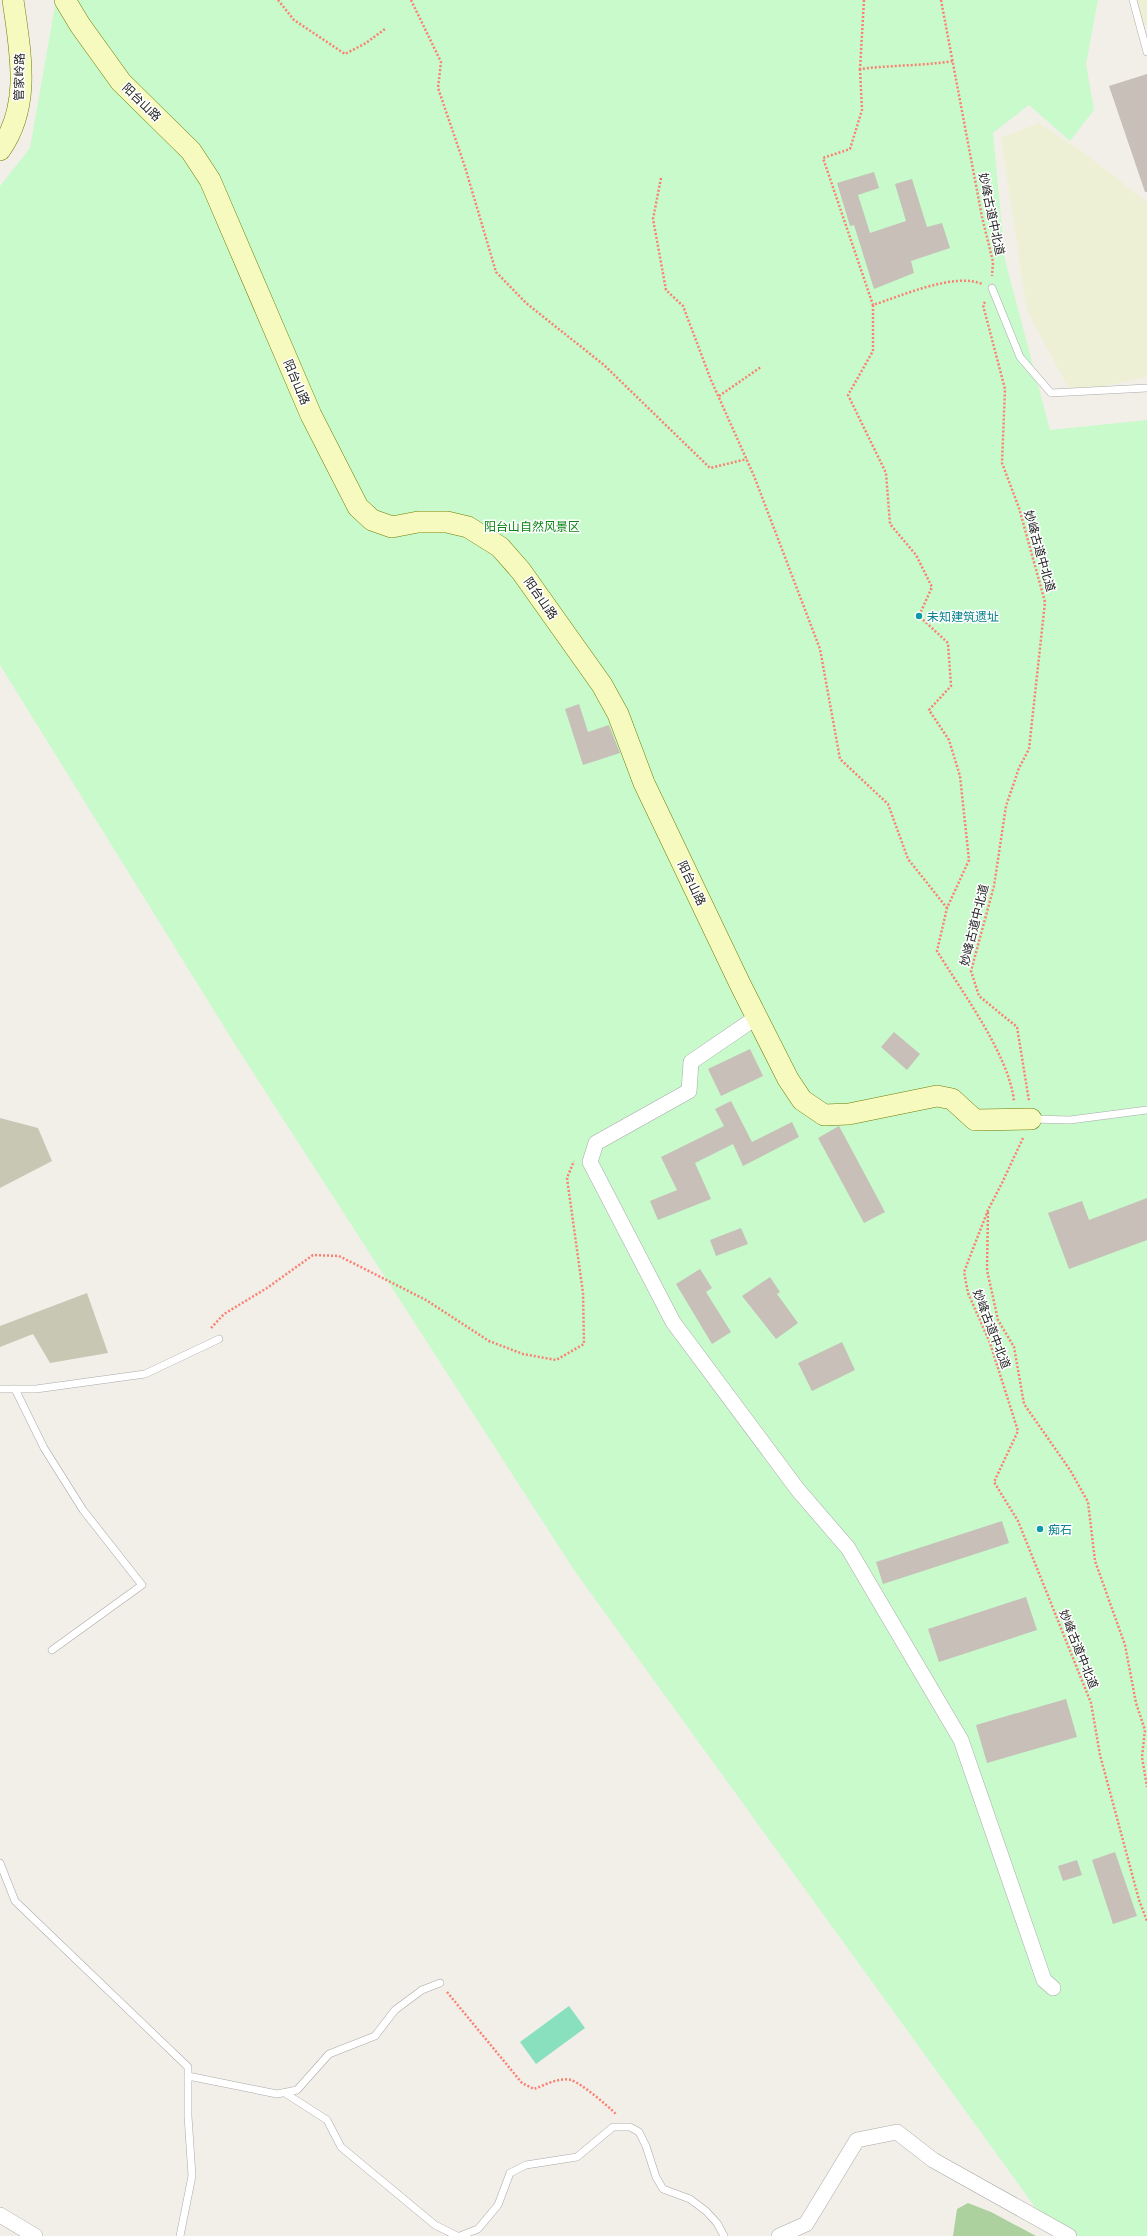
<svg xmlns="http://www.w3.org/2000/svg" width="1147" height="2236" font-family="'IBM Plex Sans','Noto Sans SC',sans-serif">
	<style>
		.construction { fill: #c7c7b4 }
		.farmland { fill: #eef0d5 }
		.forest { fill: #add19e }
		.park { fill: #c8facc }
		.pitch { fill: #88e0be }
		.building { fill: #c7bfb8 }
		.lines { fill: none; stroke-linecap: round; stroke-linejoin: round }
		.lane-casing { stroke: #a9a9a9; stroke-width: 8 }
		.street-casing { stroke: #a9a9a9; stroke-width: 16 }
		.secondary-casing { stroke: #707d05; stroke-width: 22 }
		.path { stroke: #fa8072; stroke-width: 2.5; stroke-dasharray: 2 2; stroke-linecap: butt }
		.lane { stroke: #fff; stroke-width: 7 }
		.street { stroke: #fff; stroke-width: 15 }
		.secondary { stroke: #f7fabf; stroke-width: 21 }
		.culture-dot { fill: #0f9aa8; stroke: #fff; stroke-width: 1.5 }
		.labels { text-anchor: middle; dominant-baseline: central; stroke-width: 3; stroke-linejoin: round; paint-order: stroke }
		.street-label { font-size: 12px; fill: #222; stroke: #fff }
		.park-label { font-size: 12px; fill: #0c8416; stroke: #fff }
		.culture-label { font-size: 12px; fill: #0d838f; stroke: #fff; text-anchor: start }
	</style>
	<rect width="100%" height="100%" fill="#f2efe9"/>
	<path class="construction" d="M 0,1118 L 38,1128 L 52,1161 L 0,1188 Z
		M 87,1293 L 108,1353 L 50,1363 L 33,1334 L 0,1347 L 0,1326 Z"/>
	<path class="farmland" d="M 1134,0 L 1147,0 L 1147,25 L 1133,25 Z
		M 1039,123 L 1083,152 L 1147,202 L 1147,377 L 1071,393 L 1027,311 L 1001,138 Z"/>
	<path class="forest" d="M 968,2203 L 991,2212 L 1036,2236 L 953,2236 L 957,2209 Z"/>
	<path class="park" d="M 56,0 L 1098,0 L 1086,64 L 1094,110 L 1070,141 L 1029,105 L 993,133 L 1005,260 L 1050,430 L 1147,420 L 1147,2236 L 1056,2236 L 574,1570 L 236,1046 L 0,665 L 0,186 L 30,148 Z"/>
	<path class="pitch" d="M 569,2006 L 585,2028 L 536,2064 L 520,2042 Z"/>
	<path class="building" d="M 1147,74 L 1147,192 L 1145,192 L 1109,86 Z
		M 874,172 L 879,188 L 858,195 L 870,233 L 906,221 L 895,184 L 912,179 L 927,227 L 942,223 L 950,248 L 911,261 L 914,273 L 874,289 L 854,225 L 850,226 L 837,183 Z
		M 579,704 L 588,732 L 609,725 L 620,753 L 583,765 L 565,709 Z
		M 894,1032 L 920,1054 L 907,1070 L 881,1047 Z
		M 750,1049 L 763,1076 L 721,1096 L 708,1069 Z
		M 731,1101 L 752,1142 L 792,1122 L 799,1137 L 743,1166 L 733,1144 L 695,1163 L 711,1199 L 658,1220 L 650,1201 L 677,1190 L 661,1157 L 724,1126 L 715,1109 Z
		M 839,1126 L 885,1212 L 864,1223 L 818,1138 Z
		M 1147,1198 L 1147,1240 L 1069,1269 L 1048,1213 L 1082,1201 L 1089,1220 Z
		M 741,1228 L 748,1244 L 716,1256 L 710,1240 Z
		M 700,1269 L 712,1288 L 706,1292 L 731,1332 L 712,1344 L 676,1284 Z
		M 770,1277 L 780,1292 L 777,1294 L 798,1323 L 776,1339 L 742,1296 Z
		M 842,1342 L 855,1370 L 812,1391 L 798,1363 Z
		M 1002,1521 L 1009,1543 L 883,1584 L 876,1562 Z
		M 1026,1597 L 1037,1630 L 939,1662 L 928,1629 Z
		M 1066,1699 L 1077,1737 L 987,1763 L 976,1725 Z
		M 1115,1852 L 1137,1916 L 1113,1924 L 1092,1860 Z
		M 1077,1860 L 1082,1875 L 1063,1881 L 1058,1866 Z"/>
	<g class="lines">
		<defs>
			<path id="lane" d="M 1133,0 L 1147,52
				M 992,288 L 1020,357 L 1051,393 L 1147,388
				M 1032,1119 L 1070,1120 L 1147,1110
				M 0,1389 L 36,1389 L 145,1374 L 219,1339
				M 15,1389 L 44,1448 L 83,1510 L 142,1585 L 52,1650
				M 0,1863 L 15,1901 L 188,2067 L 188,2116 L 192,2176 L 180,2236
				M 188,2076 L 277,2094 L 297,2090 L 329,2054 L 375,2036 L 395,2010 L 422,1990 L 440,1983
				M 285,2093 L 327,2120 L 341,2147 L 435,2225 L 457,2236
				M 460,2236 L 478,2229 L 498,2205 L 510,2173 L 526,2165 L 577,2157 L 613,2127 L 630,2127 L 639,2132 L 646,2146 L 656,2177 L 663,2189 L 690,2199 L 706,2211 L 717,2223 L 724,2236"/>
			<path id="street" d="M 757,1017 L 691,1062 L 689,1091 L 596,1143 L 590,1162 L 673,1322 L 798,1490 L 848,1548 L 961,1740 L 1044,1980 L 1053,1988
				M 0,2215 L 35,2236
				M 779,2236 L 806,2224 L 857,2140 L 897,2132 L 933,2160 L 1069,2236"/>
			<path id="secondary" d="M 65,0 L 80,25 L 121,82 L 191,151 L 210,180 L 311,415 L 358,507 L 372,520 L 392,527 L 418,522 L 447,522 L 468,527 L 500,547 L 521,571 L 602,685 L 618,714 L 644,783 L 740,984 L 788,1079 L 802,1100 L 824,1115 L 849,1114 L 937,1096 L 952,1099 L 975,1120 L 1031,1119
				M 0,150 C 32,105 20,51 13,0"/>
		</defs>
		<use href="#lane" class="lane-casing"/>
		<use href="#street" class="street-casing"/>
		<use href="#secondary" class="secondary-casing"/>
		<path class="path" d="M 278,0 L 294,20 L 345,54 L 366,43 L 385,29
			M 411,0 L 441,62 L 438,88 L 465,167 L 496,272 L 526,303 L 604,365 L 710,468 L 747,459
			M 864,0 L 860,69 C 891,65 922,66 953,61
			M 941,0 L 982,217 L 993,262 L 992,276
			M 860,69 L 862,110 L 850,149 L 823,158 L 873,305 C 901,296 955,272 982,284
			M 661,178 L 653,219 L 666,290 L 683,306 L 711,380 L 754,476 L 820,649 L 840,759 L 888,804 L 908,859 L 947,908
			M 985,302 L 983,305 L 1005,389 L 1002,463 L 1019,508 L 1045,602 L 1029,749 L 1019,768 L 1006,806 L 994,886 L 971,971 L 979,996 L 1017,1027 L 1029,1101
			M 873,305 L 873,351 L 848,395 L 886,473 L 890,524 L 916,555 L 932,587 L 919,616 L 948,643 L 951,686 L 929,710 L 949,740 L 960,776 L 969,860 L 947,908 L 937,951 C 962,992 1009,1055 1014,1101
			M 719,396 L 761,367
			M 1023,1138 L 1002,1183 L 988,1210 L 964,1272 L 968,1293 L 990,1343 L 1018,1431 L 994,1482 L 1018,1521 L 1091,1703 L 1100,1755 L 1139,1900 L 1147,1921
			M 988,1212 L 987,1270 L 998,1320 L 1014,1347 L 1024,1404 L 1070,1470 L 1088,1502 L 1095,1561 L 1125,1645 L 1136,1703 L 1145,1730 L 1142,1757 L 1147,1787
			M 211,1328 L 224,1314 L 267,1288 L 313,1255 L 339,1256 L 426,1300 L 489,1341 L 523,1354 L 556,1360 L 584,1344 L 583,1293 L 567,1178 L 574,1161
			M 447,1992 L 522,2083 L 534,2089 C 545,2085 559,2077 571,2080 C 581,2083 608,2106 616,2114"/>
		<use href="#lane" class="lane"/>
		<use href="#street" class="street"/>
		<use href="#secondary" class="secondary"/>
	</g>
	<g class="culture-dot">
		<circle cx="919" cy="616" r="4"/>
		<circle cx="1040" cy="1529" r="4"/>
	</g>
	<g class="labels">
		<g class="street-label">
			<text transform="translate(19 77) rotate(-89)">管家岭路</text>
			<text transform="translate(142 102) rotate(44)">阳台山路</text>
			<text transform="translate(992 214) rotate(78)">妙峰古道中北道</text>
			<text transform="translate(297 382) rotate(67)">阳台山路</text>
			<text transform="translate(1040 551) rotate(74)">妙峰古道中北道</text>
			<text transform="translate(541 598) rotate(55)">阳台山路</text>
			<text transform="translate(692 883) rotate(64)">阳台山路</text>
			<text transform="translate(974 925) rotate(-76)">妙峰古道中北道</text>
			<text transform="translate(992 1329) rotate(69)">妙峰古道中北道</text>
			<text transform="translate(1079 1649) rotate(68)">妙峰古道中北道</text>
		</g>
		<g class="park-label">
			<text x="532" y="526">阳台山自然风景区</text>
		</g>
		<g class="culture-label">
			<text x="927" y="616">未知建筑遗址</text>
			<text x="1048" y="1529">痴石</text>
		</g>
	</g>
</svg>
